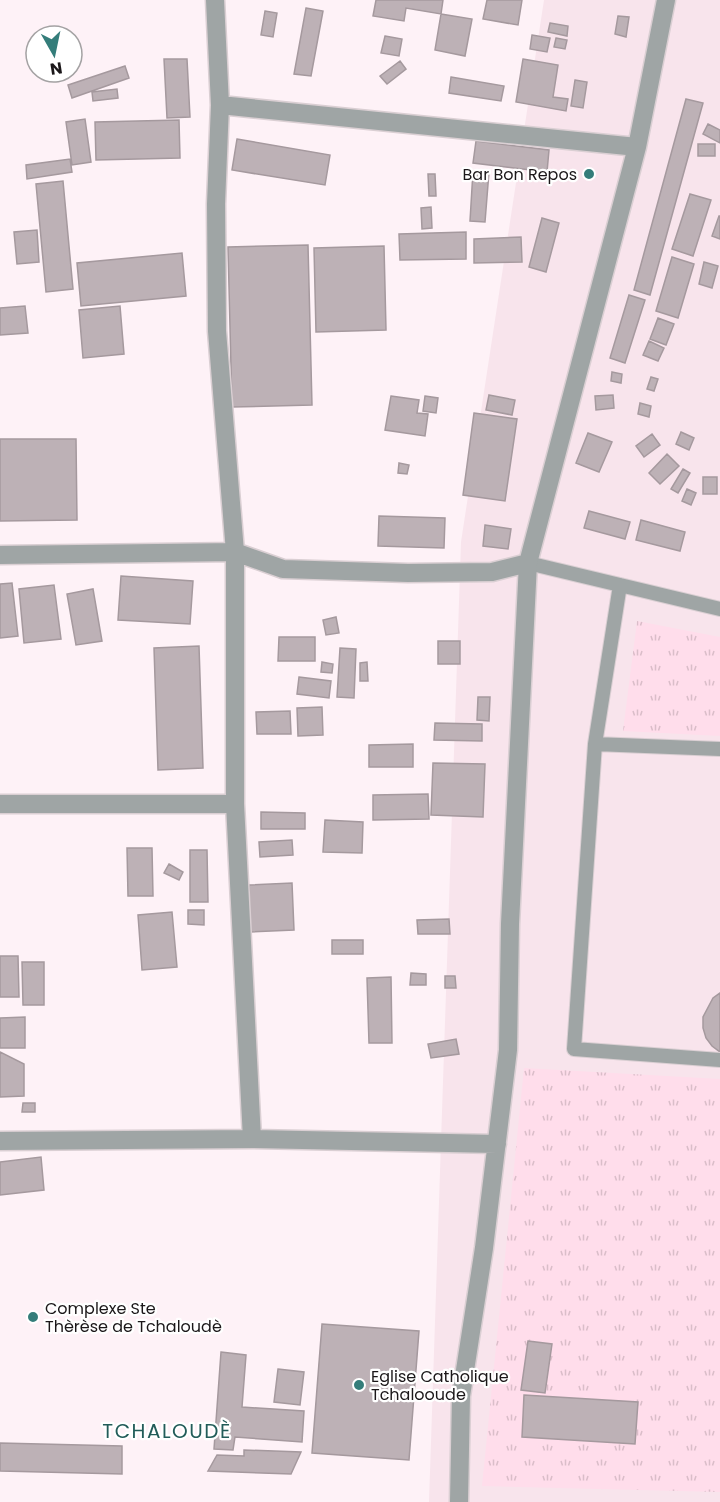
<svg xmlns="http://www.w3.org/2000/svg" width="720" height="1502" font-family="Poppins,sans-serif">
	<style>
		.built { fill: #f8e4ec }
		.grass { fill: url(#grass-tufts) }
		.building { fill: #bdb1b6; stroke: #a5999e; stroke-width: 1.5 }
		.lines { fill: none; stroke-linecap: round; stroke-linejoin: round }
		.lane-casing { stroke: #dacfd3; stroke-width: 16 }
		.street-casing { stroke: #dacfd3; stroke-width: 21 }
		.lane { stroke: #9fa5a5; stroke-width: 14 }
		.street { stroke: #9fa5a5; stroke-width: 18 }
		.poi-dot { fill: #347d7a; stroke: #fff; stroke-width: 2 }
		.labels { text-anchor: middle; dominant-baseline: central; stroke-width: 4.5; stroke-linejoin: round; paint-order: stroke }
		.poi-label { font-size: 16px; fill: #1b1719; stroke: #fff; text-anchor: start }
		.quarter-label { font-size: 20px; letter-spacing: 1.5px; fill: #225c59; stroke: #fff }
	</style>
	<defs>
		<pattern id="grass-tufts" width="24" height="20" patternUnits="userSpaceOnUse" patternTransform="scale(1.5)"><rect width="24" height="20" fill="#ffddeb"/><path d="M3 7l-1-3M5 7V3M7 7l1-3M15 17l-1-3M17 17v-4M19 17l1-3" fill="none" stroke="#dabdc9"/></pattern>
	</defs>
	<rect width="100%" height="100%" fill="#fef2f7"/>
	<path class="built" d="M 544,0 L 720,0 L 720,1502 L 429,1502 L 461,542 Z"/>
	<path class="grass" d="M 637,621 L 720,637 L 720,736 L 623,731 Z
		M 524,1068 L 720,1079 L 720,1492 L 482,1486 Z"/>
	<path class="building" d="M 376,0 L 443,0 L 441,14 L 406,8 L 404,21 L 373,16 Z
		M 487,0 L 522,0 L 518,25 L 483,19 Z
		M 306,8 L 323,11 L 311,76 L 294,74 Z
		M 265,11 L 277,13 L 273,37 L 261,35 Z
		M 441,14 L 472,19 L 465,56 L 435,50 Z
		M 618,16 L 629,17 L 626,37 L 615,34 Z
		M 550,23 L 568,26 L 567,36 L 548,32 Z
		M 532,35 L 550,38 L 547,52 L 530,49 Z
		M 385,36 L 402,39 L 399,56 L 381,53 Z
		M 556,38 L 567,40 L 565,49 L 554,47 Z
		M 164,59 L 187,59 L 190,117 L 167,118 Z
		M 523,59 L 558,65 L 553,97 L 568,99 L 566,111 L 516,102 Z
		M 400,61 L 406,69 L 387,84 L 380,76 Z
		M 125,66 L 129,78 L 72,98 L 68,85 Z
		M 451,77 L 504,86 L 501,101 L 449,93 Z
		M 575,80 L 587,82 L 583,108 L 571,106 Z
		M 117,89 L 118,98 L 93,101 L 92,92 Z
		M 686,99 L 703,103 L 650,295 L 634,290 Z
		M 85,119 L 91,162 L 72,165 L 66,122 Z
		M 179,120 L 180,158 L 96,160 L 95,122 Z
		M 708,124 L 720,130 L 720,143 L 703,134 Z
		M 237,139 L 330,155 L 325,185 L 232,170 Z
		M 476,141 L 549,150 L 547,172 L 473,163 Z
		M 698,144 L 715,144 L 715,156 L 698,156 Z
		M 70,159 L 72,172 L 27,179 L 26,165 Z
		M 473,171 L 489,172 L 485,222 L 470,221 Z
		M 428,174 L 435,174 L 436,196 L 429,196 Z
		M 63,181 L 73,289 L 46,292 L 36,184 Z
		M 690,194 L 711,200 L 693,256 L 672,249 Z
		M 431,207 L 432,228 L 422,229 L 421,208 Z
		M 719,216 L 720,216 L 720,239 L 712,236 Z
		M 542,218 L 559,223 L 546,272 L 529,267 Z
		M 37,230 L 39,262 L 17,264 L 14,232 Z
		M 466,232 L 466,259 L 400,260 L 399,234 Z
		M 521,237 L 522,262 L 474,263 L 474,239 Z
		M 308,245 L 312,405 L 232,407 L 228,247 Z
		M 384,246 L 386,330 L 316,332 L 314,248 Z
		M 182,253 L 186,296 L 81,306 L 77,263 Z
		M 672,257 L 694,264 L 678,318 L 656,311 Z
		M 704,262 L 718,266 L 712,288 L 699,284 Z
		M 629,295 L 645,300 L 625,363 L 610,358 Z
		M 25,306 L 28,333 L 0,335 L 0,308 Z
		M 120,306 L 124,354 L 83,358 L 79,310 Z
		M 658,318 L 674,324 L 666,345 L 650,339 Z
		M 649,341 L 664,348 L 658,361 L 643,355 Z
		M 612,372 L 622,374 L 621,383 L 611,381 Z
		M 651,377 L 658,379 L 654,391 L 647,389 Z
		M 489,395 L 515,400 L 512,415 L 486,410 Z
		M 613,395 L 614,408 L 596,410 L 595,396 Z
		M 391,396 L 419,400 L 417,413 L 428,414 L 425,436 L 385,430 Z
		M 425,396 L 438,398 L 436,413 L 423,411 Z
		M 640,403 L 651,406 L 649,417 L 638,414 Z
		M 474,413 L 517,419 L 505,501 L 463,495 Z
		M 681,432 L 694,438 L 689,450 L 676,444 Z
		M 588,433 L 612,442 L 599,472 L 576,463 Z
		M 652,434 L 660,445 L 644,457 L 636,446 Z
		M 0,439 L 76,439 L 77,520 L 0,521 Z
		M 667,454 L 679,466 L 660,484 L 649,473 Z
		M 399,463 L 409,465 L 407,474 L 398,473 Z
		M 683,469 L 690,473 L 678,493 L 671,489 Z
		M 703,477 L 717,477 L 717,494 L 703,494 Z
		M 687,489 L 696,493 L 691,505 L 682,501 Z
		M 589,511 L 630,522 L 625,539 L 584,528 Z
		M 379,516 L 445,518 L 444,548 L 378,546 Z
		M 641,520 L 685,532 L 680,551 L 636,540 Z
		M 485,525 L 511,529 L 508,549 L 483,546 Z
		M 121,576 L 193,581 L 190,624 L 118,620 Z
		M 12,583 L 18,636 L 0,638 L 0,584 Z
		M 54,585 L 61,639 L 24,643 L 19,589 Z
		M 93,589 L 102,641 L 76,645 L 67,594 Z
		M 336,617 L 339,633 L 326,635 L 323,620 Z
		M 279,637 L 315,637 L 315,661 L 278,661 Z
		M 438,641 L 460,641 L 460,664 L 438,664 Z
		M 199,646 L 203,768 L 158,770 L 154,648 Z
		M 340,648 L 356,649 L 354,698 L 337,697 Z
		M 322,662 L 333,664 L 332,673 L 321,672 Z
		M 367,662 L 368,681 L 360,681 L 360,663 Z
		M 299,677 L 331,681 L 329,698 L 297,694 Z
		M 478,697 L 490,697 L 489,721 L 477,720 Z
		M 322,707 L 323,735 L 298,736 L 297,708 Z
		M 290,711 L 291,734 L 257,734 L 256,712 Z
		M 435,723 L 482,724 L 482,741 L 434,740 Z
		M 413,744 L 413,767 L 369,767 L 369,745 Z
		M 433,763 L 485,764 L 483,817 L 431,815 Z
		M 428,794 L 429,819 L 373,820 L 373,795 Z
		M 261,812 L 305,813 L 305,829 L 261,829 Z
		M 325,820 L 363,822 L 362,853 L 323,852 Z
		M 292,840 L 293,855 L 260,857 L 259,842 Z
		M 127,848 L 152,848 L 153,896 L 128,896 Z
		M 190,850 L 207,850 L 208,902 L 190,902 Z
		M 169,864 L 183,872 L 179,880 L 164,873 Z
		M 292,883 L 294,930 L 250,932 L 249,885 Z
		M 188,910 L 204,910 L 204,925 L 188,924 Z
		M 172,912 L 177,967 L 142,970 L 138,915 Z
		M 449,919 L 450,934 L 418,934 L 417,920 Z
		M 332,940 L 363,940 L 363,954 L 332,954 Z
		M 0,956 L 18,956 L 19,997 L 0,997 Z
		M 22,962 L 44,962 L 44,1005 L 23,1005 Z
		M 411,973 L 426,974 L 426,985 L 410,985 Z
		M 445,976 L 455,976 L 456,988 L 445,988 Z
		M 391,977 L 392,1043 L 369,1043 L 367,978 Z
		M 720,993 L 720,1052 L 712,1046 L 706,1038 L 703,1028 L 703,1017 L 713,998 Z
		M 25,1017 L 25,1048 L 0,1048 L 0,1018 Z
		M 456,1039 L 459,1054 L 431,1058 L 428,1044 Z
		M 0,1052 L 24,1064 L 24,1096 L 0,1097 Z
		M 23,1103 L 35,1103 L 35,1112 L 22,1112 Z
		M 41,1157 L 44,1190 L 0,1195 L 0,1162 Z
		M 322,1324 L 419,1331 L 409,1460 L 312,1453 Z
		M 528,1341 L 552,1344 L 545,1393 L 521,1390 Z
		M 221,1352 L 246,1355 L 242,1407 L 304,1411 L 302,1442 L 235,1437 L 233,1450 L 214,1449 Z
		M 278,1369 L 304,1372 L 300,1405 L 274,1402 Z
		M 524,1395 L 638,1402 L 635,1444 L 522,1437 Z
		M 0,1443 L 122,1446 L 122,1474 L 0,1471 Z
		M 244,1450 L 301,1452 L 291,1474 L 208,1471 L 217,1455 L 244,1456 Z"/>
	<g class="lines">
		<defs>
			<path id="lane" d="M 528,563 L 720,609
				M 620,585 L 595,744 L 574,1049 L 720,1060
				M 595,744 L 720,749"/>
			<path id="street" d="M 215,0 L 220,105
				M 0,555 L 235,552 L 235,804 L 0,804
				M 528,563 L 492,572 L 408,573 L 283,569 L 235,552 L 217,331 L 216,204 L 220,105 L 637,147
				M 235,804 L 252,1139
				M 0,1141 L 252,1139 L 497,1144
				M 459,1502 L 461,1396 L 484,1248 L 508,1050 L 510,924 L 528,563 L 637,147 L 666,0"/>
		</defs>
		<use href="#lane" class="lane-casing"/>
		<use href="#street" class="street-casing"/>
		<use href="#lane" class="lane"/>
		<use href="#street" class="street"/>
	</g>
	<g class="poi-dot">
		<circle cx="589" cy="174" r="6"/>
		<circle cx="33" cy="1317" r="6"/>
		<circle cx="359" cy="1385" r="6"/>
	</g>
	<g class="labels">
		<g class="poi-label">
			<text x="577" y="174" text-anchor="end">Bar Bon Repos</text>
			<text x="45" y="1308">Complexe Ste<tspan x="45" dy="18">Thèrèse de Tchaloudè</tspan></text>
			<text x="371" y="1376">Eglise Catholique<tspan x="371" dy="18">Tchalooude</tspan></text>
		</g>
		<g class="quarter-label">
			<text x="167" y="1431">TCHALOUDÈ</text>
		</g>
	</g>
	<g transform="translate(54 54) rotate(171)"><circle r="28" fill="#ffffff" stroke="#a4a2a3" stroke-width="1.5"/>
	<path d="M0-4.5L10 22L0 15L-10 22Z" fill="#347d7a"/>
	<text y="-9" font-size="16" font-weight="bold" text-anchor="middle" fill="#1b1719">N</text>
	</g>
</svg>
